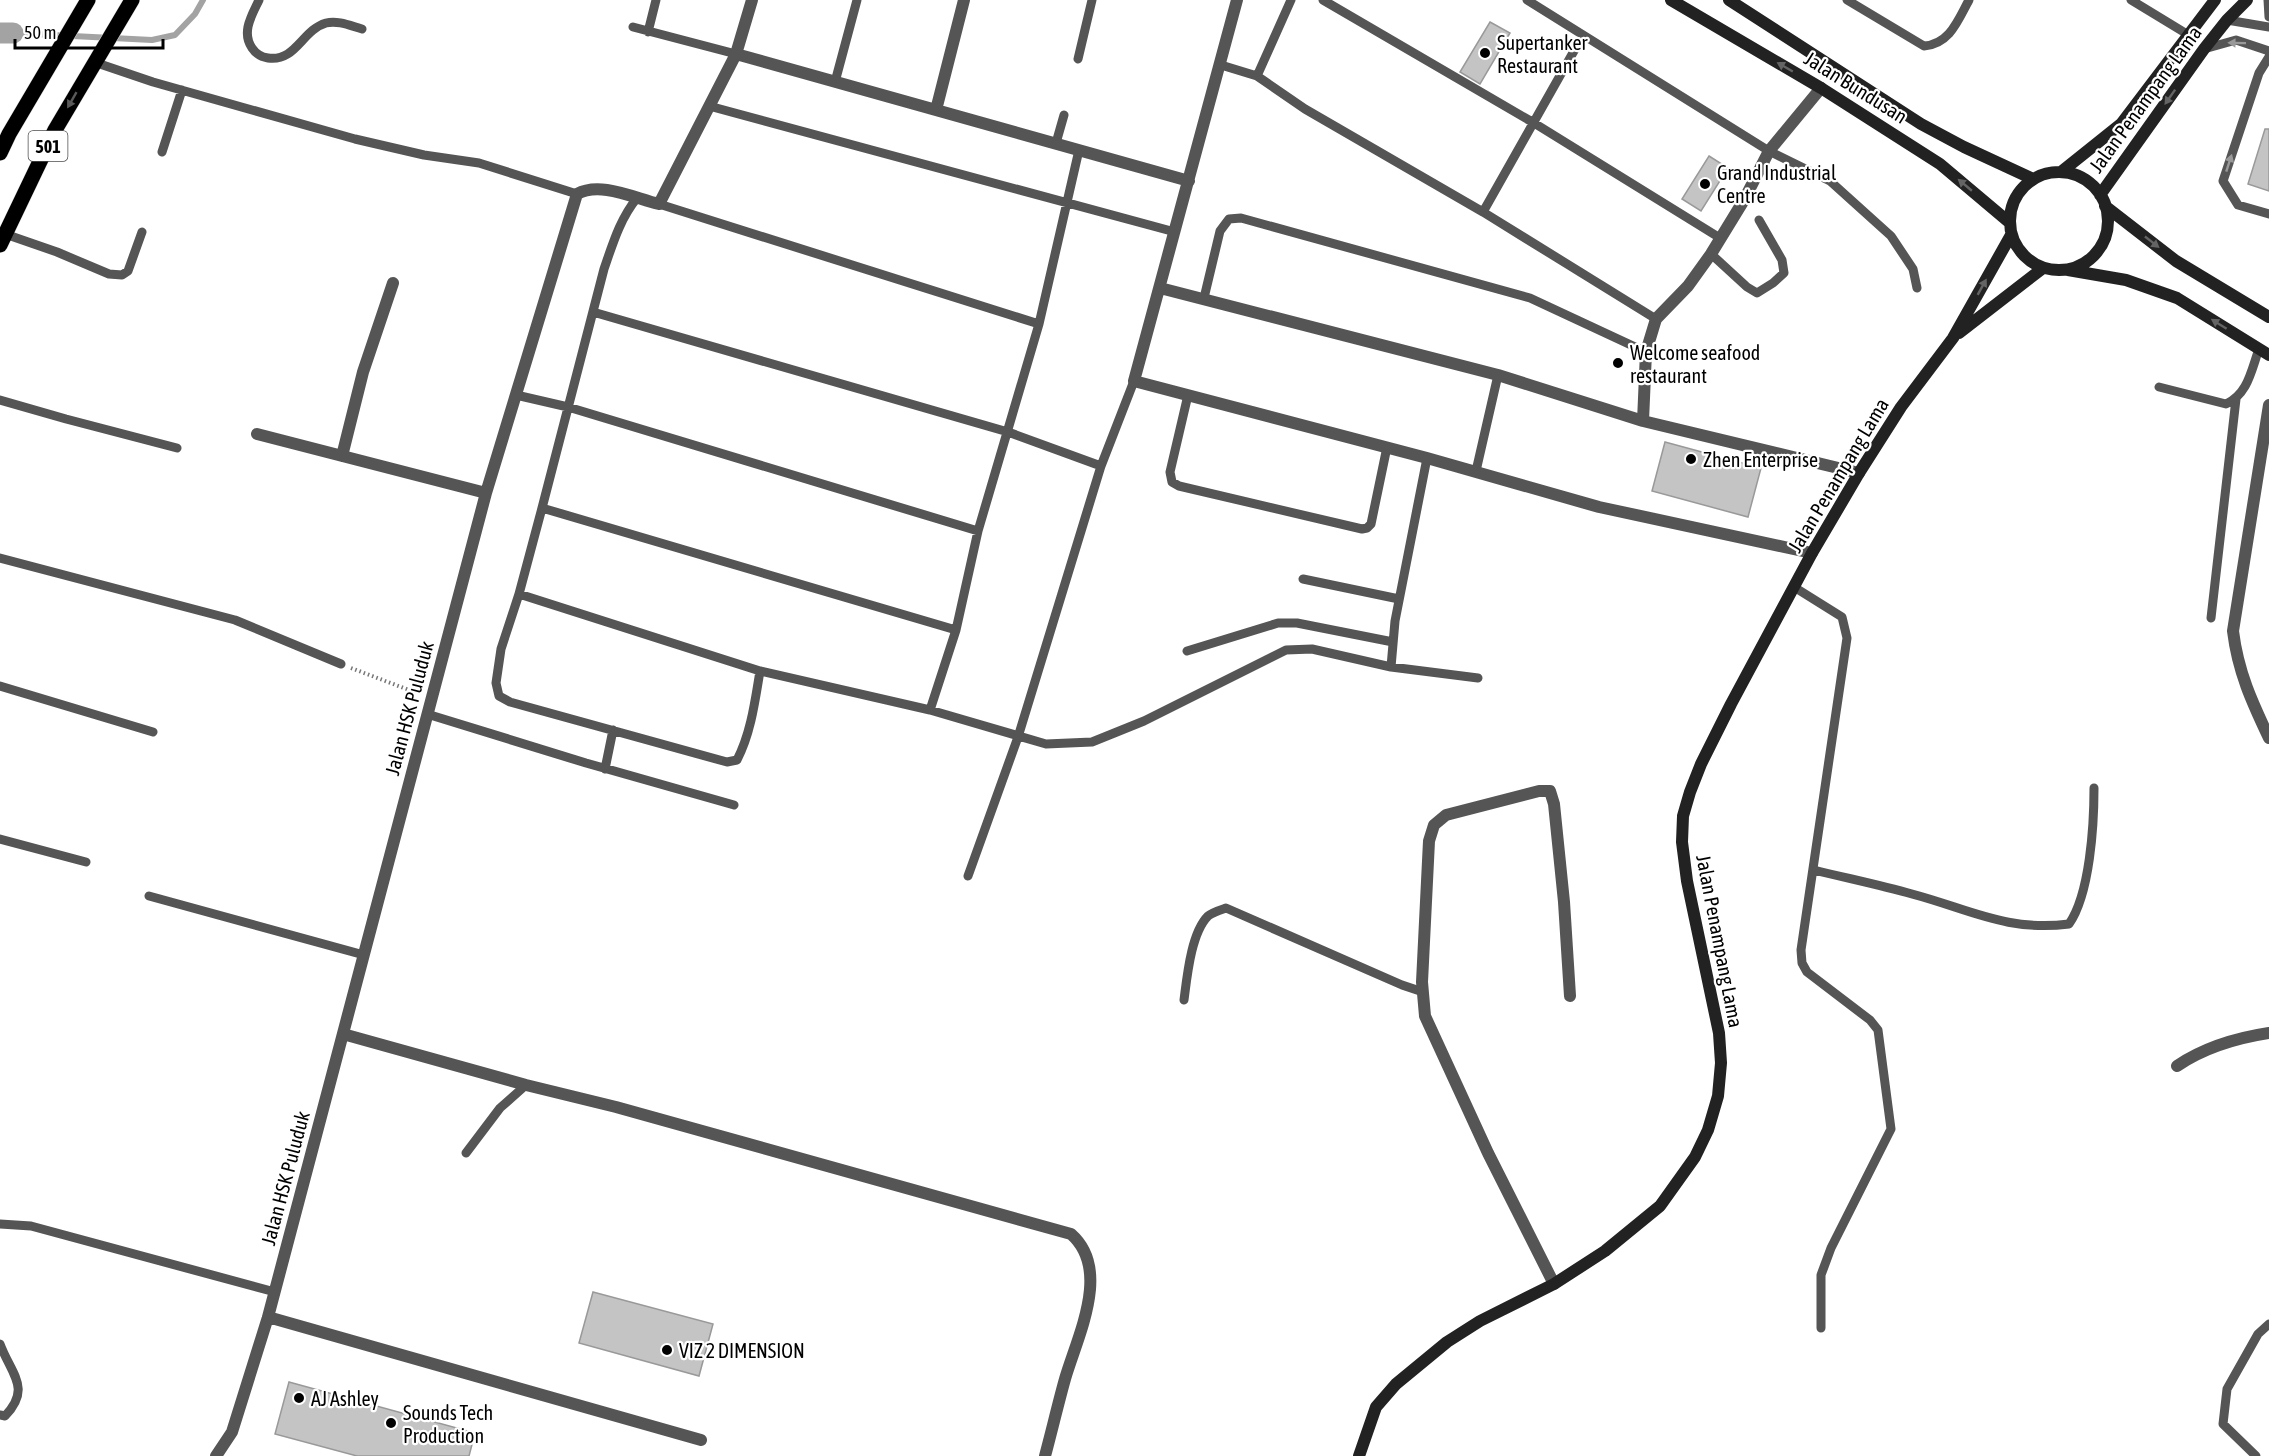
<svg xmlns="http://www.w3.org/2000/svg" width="2269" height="1456" font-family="'Asap Condensed',sans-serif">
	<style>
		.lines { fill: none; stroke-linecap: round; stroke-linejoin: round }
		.stream { stroke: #a3a3a3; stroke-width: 6 }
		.canal { stroke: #a3a3a3; stroke-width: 21 }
		.building { fill: #c4c4c4; stroke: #999; stroke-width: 1.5 }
		.primary-casing { stroke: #dbdbdb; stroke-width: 16 }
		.path { stroke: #777; stroke-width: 4; stroke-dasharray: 1.5 3; stroke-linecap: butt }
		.lane { stroke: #555; stroke-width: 9 }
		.street { stroke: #555; stroke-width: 12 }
		.secondary { stroke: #222; stroke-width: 12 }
		.primary { stroke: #000; stroke-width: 15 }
		.oneway { fill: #999 }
		.oneway2 { fill: #646464 }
		.oneway3 { fill: #595959 }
		.poi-dot { fill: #000; stroke: #fff; stroke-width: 2 }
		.labels { text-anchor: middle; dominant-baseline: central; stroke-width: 4.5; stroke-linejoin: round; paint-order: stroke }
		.shield { fill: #fff; stroke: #4c4c4c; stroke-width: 1.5 }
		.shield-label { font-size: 18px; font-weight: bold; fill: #000 }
		.poi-label { font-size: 20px; fill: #000; stroke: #fff; text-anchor: start }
		.street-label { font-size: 20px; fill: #000; stroke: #fff }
	</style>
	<rect width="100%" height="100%" fill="#fff"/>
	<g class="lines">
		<path class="stream" d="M 13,33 L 152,40 L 175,35 L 195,14 L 203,0"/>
		<path class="canal" d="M 0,33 L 13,33"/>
	</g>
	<path class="building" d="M 1490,22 L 1510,33 L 1480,84 L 1460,72 Z
		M 2265,129 L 2269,129 L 2269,191 L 2248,184 Z
		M 1709,156 L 1728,168 L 1701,211 L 1682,199 Z
		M 1665,442 L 1761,468 L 1748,517 L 1652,491 Z
		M 593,1292 L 713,1324 L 699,1376 L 579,1343 Z
		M 289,1382 L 475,1433 L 469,1456 L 357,1456 L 275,1434 Z"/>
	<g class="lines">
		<defs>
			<path id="primary" d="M 0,153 L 9,134 L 88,0
				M 0,245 L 55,130 L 132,0"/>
		</defs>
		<use href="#primary" class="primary-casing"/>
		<path class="path" d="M 351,668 L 417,693"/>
		<path class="lane" d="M 259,0 C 252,15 241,32 252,48 C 256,54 261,57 268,58 C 296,62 302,30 326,23 C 338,20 351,26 362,29
			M 1323,0 L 1534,123 L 1720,238
			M 1527,0 L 1769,151 L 1830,181 L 1891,236 L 1913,269 L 1917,288
			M 1847,0 L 1924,46 C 1950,44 1958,20 1969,0
			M 2131,0 L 2187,34
			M 2268,0 L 2269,17
			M 2227,20 L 2269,27
			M 633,27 L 736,54
			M 648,32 L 656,0
			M 2204,49 L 2236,40 L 2269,51
			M 2269,57 L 2259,73 L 2223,181 L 2238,205 L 2269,214
			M 1078,59 L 1092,0
			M 94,62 L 153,82 L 355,139 L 424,155 L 479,163 L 577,194
			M 1221,65 L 1257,76 L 1305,109 L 1483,212 L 1656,319
			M 1257,76 L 1291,0
			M 835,82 L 857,0
			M 709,106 L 1175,232
			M 1056,143 L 1064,115
			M 162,152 L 182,90
			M 637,198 C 620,219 613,243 604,269 L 542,508 L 519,594 L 501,649 L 496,683 L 499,696 L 510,702 L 727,762 L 737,760 C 751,733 755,701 760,671
			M 659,204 L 1039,324
			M 1483,212 L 1583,35
			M 5,234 L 57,252 L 109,274 L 122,275 L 128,271 L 142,232
			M 1711,254 L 1747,287 L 1757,293 L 1773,283 L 1784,273 L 1782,260 L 1759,220
			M 1204,298 L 1220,231 L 1229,219 L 1241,218 L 1530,298 L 1646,352
			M 593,312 L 1008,432 L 1101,466
			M 2159,387 L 2226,404 C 2248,394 2251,371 2259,349
			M 516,395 L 568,407 L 978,531
			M 1188,395 L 1170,472 L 1172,482 L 1179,486 L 1362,529 L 1367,528 L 1371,524 L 1387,447
			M 0,400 L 66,419 L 177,448
			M 1476,471 L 1498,375
			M 542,508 L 956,630
			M 0,558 L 235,620 L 341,664
			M 1303,579 L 1399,599
			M 1794,587 L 1842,617 L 1847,638 L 1801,950 L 1802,963 L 1807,972 L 1870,1020 L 1878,1030 L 1891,1129 L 1831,1248 L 1821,1275 L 1821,1328
			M 519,594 L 760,671 L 930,710 L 1046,744 L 1092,742 L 1144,721 L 1286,650 L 1312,649 L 1391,667 L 1478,678
			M 2211,618 L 2236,399
			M 1187,651 L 1278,623 L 1297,623 L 1393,642
			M 1391,667 L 1395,621 L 1427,458
			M 0,686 L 153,732
			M 930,710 L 956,630 L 978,531 L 1039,324 L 1079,150
			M 427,714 L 586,763 L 734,805
			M 605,769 L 613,730
			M 0,839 L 86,862
			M 1814,870 C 1846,878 1880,885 1912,894 C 1969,909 2007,932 2069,924 C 2090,894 2094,825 2094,788
			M 968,876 L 1018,737 L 1101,466 L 1134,381
			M 149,896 L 364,955
			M 1184,1000 C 1187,977 1191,933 1208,916 C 1213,912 1220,910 1226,908 L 1402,985 L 1423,992
			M 466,1153 L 500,1108 L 526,1085
			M 0,1224 L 31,1226 L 275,1292
			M 0,1344 C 11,1374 32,1388 5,1416 L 0,1415
			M 2256,1456 L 2223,1424 L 2227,1389 L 2258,1334 L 2269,1324"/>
		<path class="street" d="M 1237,0 L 1134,381 L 1427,458 L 1599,507 L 1812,553
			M 736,54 L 1189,181
			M 936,110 L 964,0
			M 1160,288 L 1498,375 L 1643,421 L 1859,473
			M 2269,405 L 2233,631 C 2238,672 2252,702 2269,738
			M 1643,421 L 1646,352 L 1656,319 L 1688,286 L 1711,254 L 1744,200 L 1769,151 L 1821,88
			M 257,434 L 486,493
			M 342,456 L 363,372 L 393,283
			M 343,1034 L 526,1085 L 616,1107 L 1071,1234 C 1112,1270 1077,1337 1065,1379 C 1058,1404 1052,1430 1045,1456
			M 2177,1066 C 2205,1047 2236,1038 2269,1033
			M 1554,1284 L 1488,1153 L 1425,1016 L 1422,982 L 1429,841 L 1434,825 L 1446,815 L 1539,791 L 1550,791 L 1554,804 L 1564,902 L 1570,996
			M 268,1317 L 701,1440
			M 216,1456 L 232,1432 L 268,1317 L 486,493 L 577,194 C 600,181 634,198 659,204 L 736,54 L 752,0"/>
		<path class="secondary" d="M 1671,0 L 1821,88 L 1940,164 L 2010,223
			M 1729,0 L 1921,124 L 1964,147 L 2033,179
			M 2061,172 L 2121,124 L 2215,0
			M2010 221a49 49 0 1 1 98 0a49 49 0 1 1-98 0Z
			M 2100,195 L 2204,49 L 2227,20 L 2247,0
			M 2105,206 L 2176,261 L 2269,317
			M 2068,270 L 2126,280 L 2177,298 L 2269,355
			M 1959,333 L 2043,268
			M 1359,1456 L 1376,1407 L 1396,1384 L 1447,1342 L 1480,1321 L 1554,1284 L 1605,1251 L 1660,1206 L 1695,1157 L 1708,1130 L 1718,1096 L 1721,1063 L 1719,1033 L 1687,881 L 1682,842 L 1683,816 L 1690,792 L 1701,764 L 1731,704 L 1812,553 L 1859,473 L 1901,407 L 1953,338 L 2011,235"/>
		<use href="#primary" class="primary"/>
	</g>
	<defs><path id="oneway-solid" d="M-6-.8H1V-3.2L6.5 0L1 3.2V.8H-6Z" transform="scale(1.5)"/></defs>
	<g class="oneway">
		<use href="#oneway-solid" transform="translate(2237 43) rotate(-179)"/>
		<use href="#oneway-solid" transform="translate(2229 163) rotate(-72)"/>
	</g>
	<g class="oneway2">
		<use href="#oneway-solid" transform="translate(1785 67) rotate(-150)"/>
		<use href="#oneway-solid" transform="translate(2170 97) rotate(125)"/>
		<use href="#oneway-solid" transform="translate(1965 185) rotate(-140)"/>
		<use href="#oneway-solid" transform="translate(2152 242) rotate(38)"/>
		<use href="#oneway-solid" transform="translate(1982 287) rotate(-61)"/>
		<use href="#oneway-solid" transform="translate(2219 324) rotate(-148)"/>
	</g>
	<use class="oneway3" href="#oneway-solid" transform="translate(72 100) rotate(120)"/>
	<g class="poi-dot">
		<circle cx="1485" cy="53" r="6"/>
		<circle cx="1705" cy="184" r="6"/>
		<circle cx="1618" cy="363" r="6"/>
		<circle cx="1691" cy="459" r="6"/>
		<circle cx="667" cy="1350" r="6"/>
		<circle cx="299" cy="1398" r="6"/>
		<circle cx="391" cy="1423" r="6"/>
	</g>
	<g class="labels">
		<rect class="shield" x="28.5" y="131" width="39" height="30" rx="4.5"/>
		<g class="shield-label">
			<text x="48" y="146">501</text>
		</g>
		<g class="poi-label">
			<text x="1497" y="42">Supertanker<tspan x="1497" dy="23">Restaurant</tspan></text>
			<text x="1717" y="172">Grand Industrial<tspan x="1717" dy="23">Centre</tspan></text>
			<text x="1630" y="352">Welcome seafood<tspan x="1630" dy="23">restaurant</tspan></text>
			<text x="1703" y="459">Zhen Enterprise</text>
			<text x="679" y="1350">VIZ 2 DIMENSION</text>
			<text x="311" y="1398">AJ Ashley</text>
			<text x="403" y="1412">Sounds Tech<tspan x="403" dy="23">Production</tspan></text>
		</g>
		<g class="street-label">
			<text transform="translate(1856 87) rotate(32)">Jalan Bundusan</text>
			<text transform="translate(2145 99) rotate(-54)">Jalan Penampang Lama</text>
			<text transform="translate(1838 475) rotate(-59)">Jalan Penampang Lama</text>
			<text transform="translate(409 708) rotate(-75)">Jalan HSK Puluduk</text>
			<text transform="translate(1720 941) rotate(79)">Jalan Penampang Lama</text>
			<text transform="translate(285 1178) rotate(-75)">Jalan HSK Puluduk</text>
		</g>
	</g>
	<path d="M15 39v9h148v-9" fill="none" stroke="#000000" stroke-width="3"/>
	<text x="24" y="39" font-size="18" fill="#000000" stroke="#ffffff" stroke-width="4.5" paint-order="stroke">50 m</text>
</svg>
